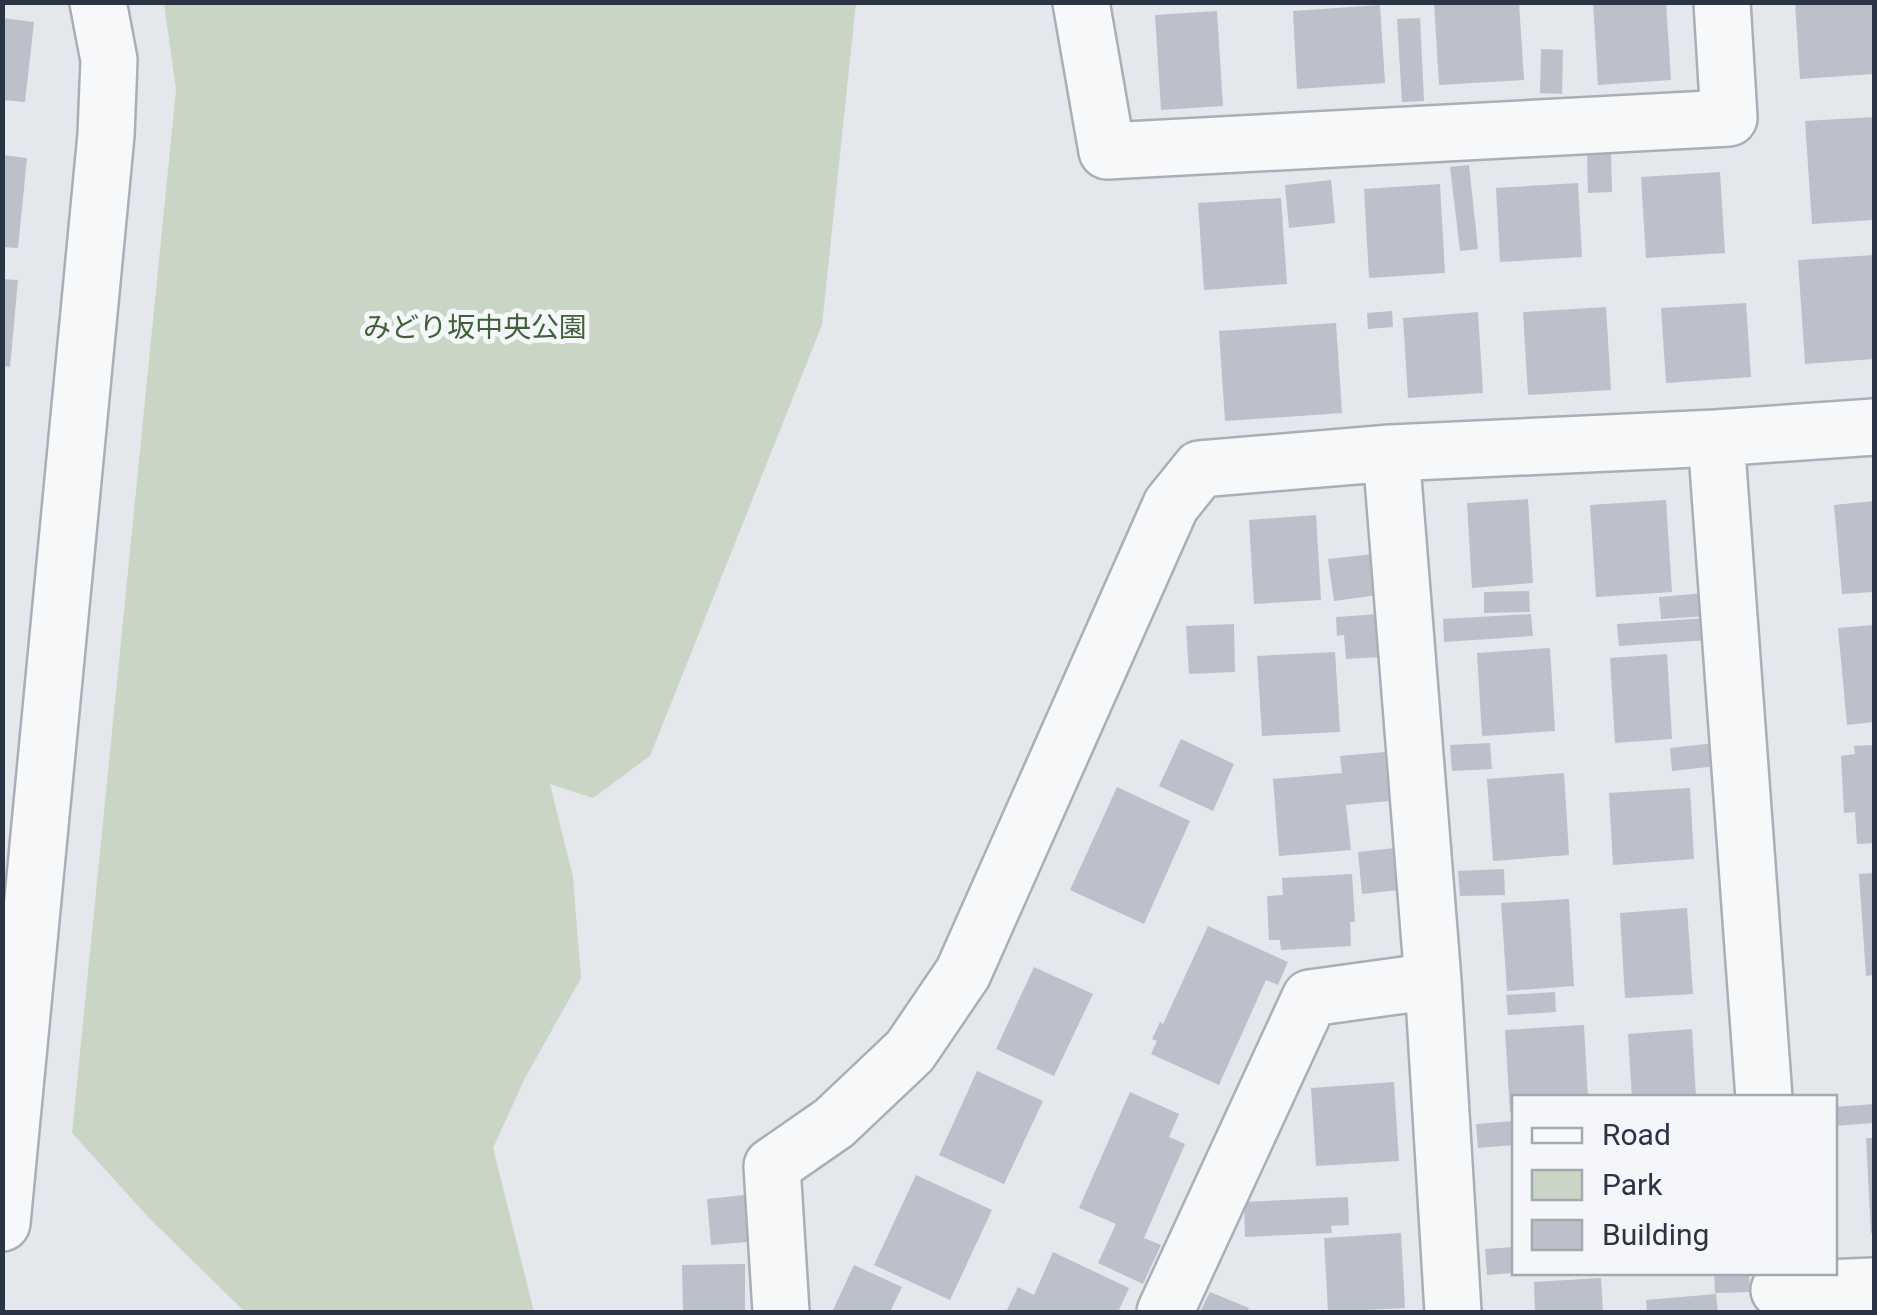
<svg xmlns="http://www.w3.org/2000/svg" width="1877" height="1315" font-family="Roboto,'Noto Sans JP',sans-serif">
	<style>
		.green { fill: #c9d6c5 }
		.building { fill: #bbc0ca }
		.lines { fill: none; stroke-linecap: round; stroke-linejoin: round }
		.minor-casing { stroke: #a9aeb7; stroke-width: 60 }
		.tertiary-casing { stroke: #a9aeb7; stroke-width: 60 }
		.minor { stroke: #f7f8fa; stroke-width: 55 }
		.tertiary { stroke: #f7f8fa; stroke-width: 55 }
		.labels { text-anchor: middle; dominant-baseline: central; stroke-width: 10; stroke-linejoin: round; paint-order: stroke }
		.park-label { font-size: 28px; fill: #3f6138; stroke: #f4f6f9 }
	</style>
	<rect width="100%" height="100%" fill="#e4e7ec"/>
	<path class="green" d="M 164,3 L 856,3 L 822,325 L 650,756 L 593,798 L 550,784 L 573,877 L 581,978 L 525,1078 L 493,1148 L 534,1312 L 251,1312 L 243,1310 L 151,1220 L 72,1133 L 176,90 Z"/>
	<path class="building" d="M 1434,2 L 1519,2 L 1524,80 L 1439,85 Z
		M 1593,2 L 1666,2 L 1671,80 L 1598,85 Z
		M 1795,2 L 1874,2 L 1874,74 L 1800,79 Z
		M 1380,5 L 1385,83 L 1297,89 L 1293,11 Z
		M 1217,11 L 1223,106 L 1161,110 L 1155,15 Z
		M 2,18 L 34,22 L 25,102 L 2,100 Z
		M 1420,18 L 1424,101 L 1402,102 L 1397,19 Z
		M 1541,49 L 1563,50 L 1562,94 L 1540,93 Z
		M 1874,117 L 1874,220 L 1812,224 L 1805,121 Z
		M 1611,153 L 1612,192 L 1588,193 L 1587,154 Z
		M 2,155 L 27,158 L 18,248 L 2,247 Z
		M 1469,165 L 1478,249 L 1460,251 L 1450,167 Z
		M 1720,172 L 1725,253 L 1646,258 L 1641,177 Z
		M 1331,180 L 1335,223 L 1289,228 L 1285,185 Z
		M 1578,183 L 1582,257 L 1500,262 L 1496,188 Z
		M 1440,184 L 1445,273 L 1369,278 L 1364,189 Z
		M 1281,198 L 1287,284 L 1204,290 L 1198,203 Z
		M 1874,255 L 1874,359 L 1805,364 L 1798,260 Z
		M 2,279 L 18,280 L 10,367 L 2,366 Z
		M 1746,303 L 1751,377 L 1666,383 L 1661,308 Z
		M 1606,307 L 1611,390 L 1528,395 L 1523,312 Z
		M 1392,311 L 1393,327 L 1368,329 L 1367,313 Z
		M 1478,312 L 1483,393 L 1408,398 L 1403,318 Z
		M 1336,323 L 1342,413 L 1225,421 L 1219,331 Z
		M 1528,499 L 1533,583 L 1472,588 L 1467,503 Z
		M 1666,500 L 1672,592 L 1596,597 L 1590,505 Z
		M 1874,501 L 1874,592 L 1842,594 L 1834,505 Z
		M 1316,515 L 1321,600 L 1254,604 L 1249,520 Z
		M 1373,554 L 1379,595 L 1334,601 L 1328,559 Z
		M 1529,591 L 1530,612 L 1484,613 L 1484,592 Z
		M 1705,593 L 1708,616 L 1661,619 L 1659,597 Z
		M 1379,614 L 1381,657 L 1346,659 L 1344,635 L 1337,636 L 1336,617 Z
		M 1531,614 L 1533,636 L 1444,642 L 1443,619 Z
		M 1708,618 L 1709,640 L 1619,646 L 1617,624 Z
		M 1234,624 L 1235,672 L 1189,674 L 1186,626 Z
		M 1874,625 L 1874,722 L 1847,725 L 1838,628 Z
		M 1550,648 L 1555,731 L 1482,736 L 1477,653 Z
		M 1335,652 L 1340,732 L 1262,736 L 1257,656 Z
		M 1667,654 L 1672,739 L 1615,743 L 1610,658 Z
		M 1181,739 L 1234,764 L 1213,811 L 1159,786 Z
		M 1490,743 L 1492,769 L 1452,771 L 1450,745 Z
		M 1715,743 L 1717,766 L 1672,771 L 1670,748 Z
		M 1874,745 L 1874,843 L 1857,844 L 1855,812 L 1844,813 L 1841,756 L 1855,754 L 1854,746 Z
		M 1385,752 L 1389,801 L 1346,805 L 1351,850 L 1279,856 L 1273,779 L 1342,773 L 1340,756 Z
		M 1564,773 L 1569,855 L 1493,861 L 1487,779 Z
		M 1117,787 L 1190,821 L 1144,924 L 1070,890 Z
		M 1690,788 L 1694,859 L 1613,865 L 1609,793 Z
		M 1395,848 L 1399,890 L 1362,894 L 1358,852 Z
		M 1504,869 L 1505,895 L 1460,896 L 1458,871 Z
		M 1874,873 L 1874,975 L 1866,976 L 1859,874 Z
		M 1352,874 L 1355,922 L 1350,922 L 1351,946 L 1281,950 L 1280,940 L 1269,940 L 1267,896 L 1283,895 L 1282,878 Z
		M 1569,899 L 1574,986 L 1507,991 L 1501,903 Z
		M 1687,908 L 1693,994 L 1625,998 L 1620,913 Z
		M 1208,926 L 1288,962 L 1278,985 L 1266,980 L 1219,1085 L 1151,1054 L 1157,1041 L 1152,1039 L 1160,1022 L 1163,1024 Z
		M 1034,967 L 1093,994 L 1054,1076 L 996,1049 Z
		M 1555,992 L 1556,1012 L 1508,1015 L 1506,995 Z
		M 1584,1025 L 1588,1098 L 1514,1098 L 1514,1112 L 1510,1112 L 1505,1030 Z
		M 1692,1029 L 1696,1098 L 1632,1098 L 1628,1034 Z
		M 977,1071 L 1043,1101 L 1004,1184 L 939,1155 Z
		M 1394,1082 L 1399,1161 L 1316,1166 L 1311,1088 Z
		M 1130,1092 L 1179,1114 L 1169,1137 L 1185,1144 L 1144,1238 L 1161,1245 L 1143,1284 L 1098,1263 L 1116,1224 L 1079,1208 Z
		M 1874,1104 L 1874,1123 L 1834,1126 L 1834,1107 Z
		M 1514,1121 L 1514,1145 L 1478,1148 L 1476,1124 Z
		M 1866,1138 L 1874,1138 L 1874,1233 L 1871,1233 Z
		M 916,1175 L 992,1210 L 950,1300 L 874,1265 Z
		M 754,1194 L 759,1241 L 711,1245 L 707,1199 Z
		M 1348,1197 L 1349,1225 L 1331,1226 L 1332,1233 L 1245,1237 L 1244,1202 Z
		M 1401,1233 L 1405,1308 L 1328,1312 L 1324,1238 Z
		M 1514,1247 L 1514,1273 L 1487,1275 L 1485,1249 Z
		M 1053,1252 L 1129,1288 L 1118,1312 L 1006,1312 L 1018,1287 L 1034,1295 Z
		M 745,1264 L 745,1312 L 683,1312 L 682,1265 Z
		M 854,1265 L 902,1287 L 890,1312 L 838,1312 L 833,1310 Z
		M 1714,1272 L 1749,1272 L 1750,1292 L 1715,1293 Z
		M 1601,1278 L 1603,1312 L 1535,1312 L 1534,1282 Z
		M 1210,1292 L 1249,1308 L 1247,1312 L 1200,1312 Z
		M 1716,1294 L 1718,1312 L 1647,1312 L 1646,1300 Z"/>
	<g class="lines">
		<defs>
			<path id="minor" d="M 1081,2 L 1107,151 L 1729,118 L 1722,2
				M 1716,438 L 1874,427
				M 1433,981 L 1453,1312
				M 1779,1290 L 1874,1286
				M 781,1312 L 772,1166 L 834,1123 L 910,1051 L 963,973 L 1171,505 L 1200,469 L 1391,453 L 1716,438 L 1764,1098
				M 1165,1312 L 1310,998 L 1433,981 L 1391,453"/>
			<path id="tertiary" d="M 2,1223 L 106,135 L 109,60 L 98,2"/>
		</defs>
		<use href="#minor" class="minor-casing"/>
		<use href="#tertiary" class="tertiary-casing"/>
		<use href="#minor" class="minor"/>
		<use href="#tertiary" class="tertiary"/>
	</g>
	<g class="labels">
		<g class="park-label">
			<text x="475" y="327">みどり坂中央公園</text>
		</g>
	</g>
	<rect width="1877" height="1315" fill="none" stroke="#2b3445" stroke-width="10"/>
	<rect x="1512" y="1095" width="325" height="180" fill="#f4f6f9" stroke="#a4a8b1" stroke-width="2.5"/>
	<rect x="1532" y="1128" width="50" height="15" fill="#f7f8fa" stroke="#a4a8b1" stroke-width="2.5"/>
	<text x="1602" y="1145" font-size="30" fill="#2b3445">Road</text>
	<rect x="1532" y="1170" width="50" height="30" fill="#c9d6c5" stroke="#a4a8b1" stroke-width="2.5"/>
	<text x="1602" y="1195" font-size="30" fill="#2b3445">Park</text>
	<rect x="1532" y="1220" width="50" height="30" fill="#bbc0ca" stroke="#a4a8b1" stroke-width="2.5"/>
	<text x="1602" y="1245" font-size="30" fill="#2b3445">Building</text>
</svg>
